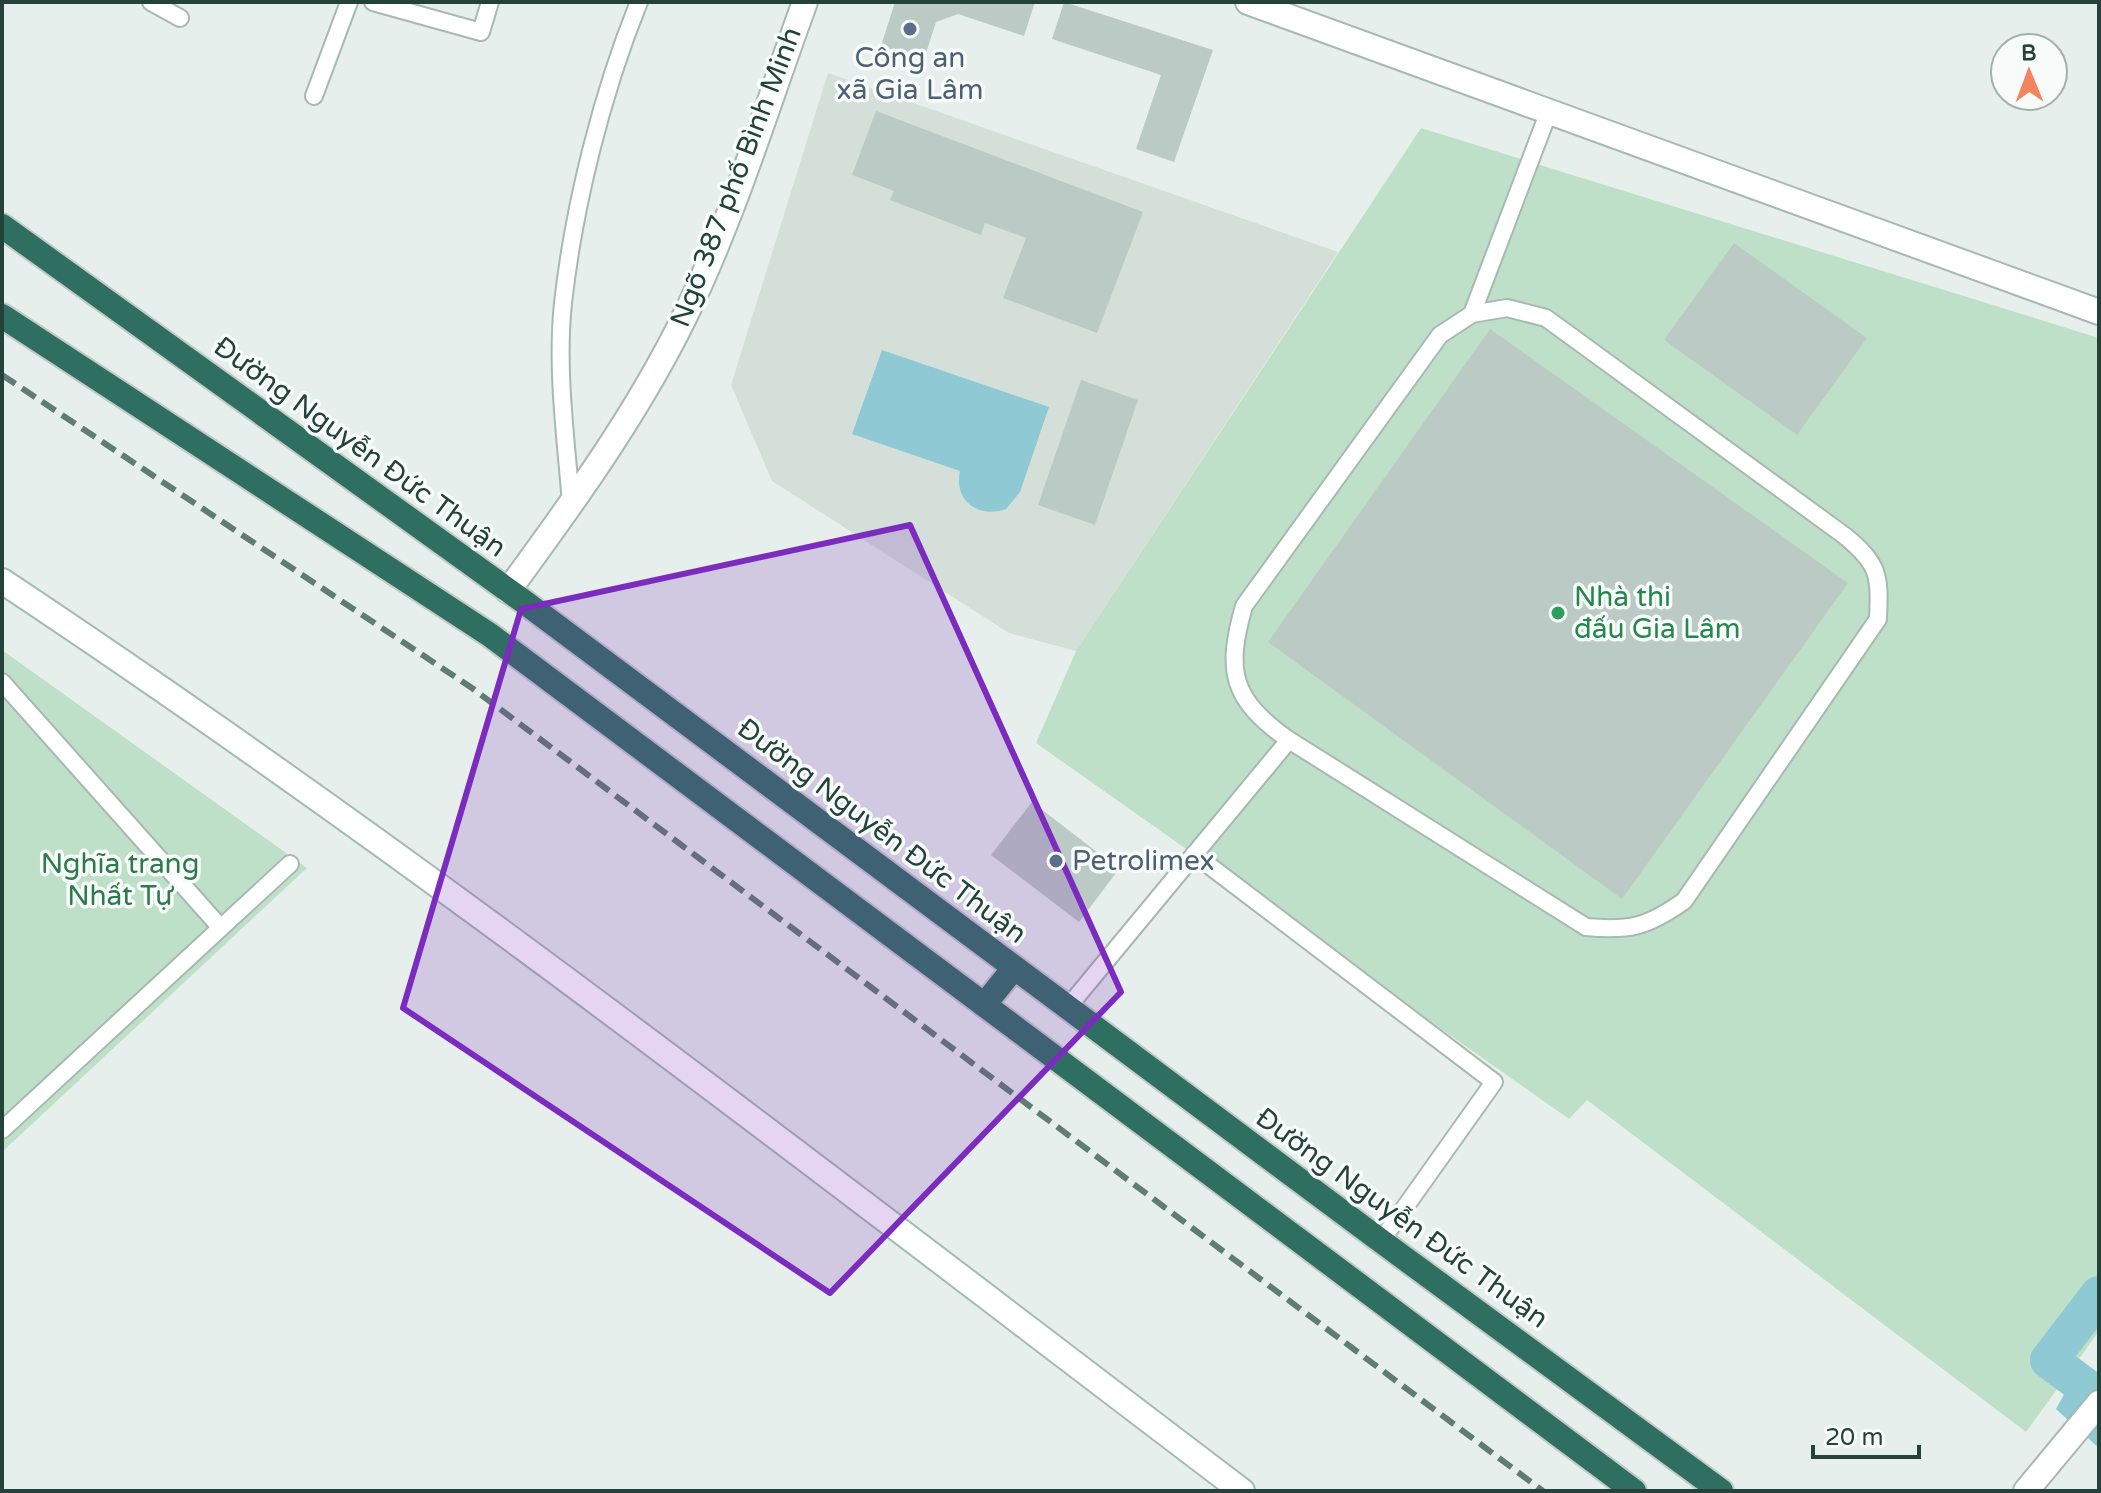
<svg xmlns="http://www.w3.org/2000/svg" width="2101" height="1493" font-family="'Varela Round',sans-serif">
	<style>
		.built { fill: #d4dfda }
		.green { fill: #bfe0c8 }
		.water { fill: #8ec9d4 }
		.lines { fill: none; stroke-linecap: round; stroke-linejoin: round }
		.canal { stroke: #8ec9d4; stroke-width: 38 }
		.building { fill: #bbcac4 }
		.lane-casing { stroke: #a8b8b2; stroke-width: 20 }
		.street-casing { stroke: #a8b8b2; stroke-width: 28 }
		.secondary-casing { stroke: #a4bbb3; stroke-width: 28 }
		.highway-casing { stroke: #c2cac8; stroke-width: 28 }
		.lane { stroke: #fff; stroke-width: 16 }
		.street { stroke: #fff; stroke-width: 24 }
		.secondary { stroke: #fff; stroke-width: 24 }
		.highway { stroke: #2f6f62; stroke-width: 24 }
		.rail { stroke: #5f7d75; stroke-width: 6; stroke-dasharray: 16 8; stroke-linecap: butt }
		.marked { fill: #7b2cbf; fill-opacity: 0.2; stroke: #7b2cbf; stroke-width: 6; stroke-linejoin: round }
		.service-dot { fill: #5c6f8a; stroke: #f7fbf9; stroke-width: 3 }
		.leisure-dot { fill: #2e9e5b; stroke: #f7fbf9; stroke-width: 3 }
		.labels { text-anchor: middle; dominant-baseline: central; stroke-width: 7; stroke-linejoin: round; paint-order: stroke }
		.service-label { font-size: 28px; fill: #4e5e75; stroke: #f7fbf9 }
		.street-label { font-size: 28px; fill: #24423a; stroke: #f7fbf9 }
		.leisure-label { font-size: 28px; fill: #27864d; stroke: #f7fbf9; text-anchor: start }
		.park-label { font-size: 28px; fill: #2d7a4b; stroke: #f7fbf9 }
	</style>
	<rect width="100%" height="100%" fill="#e6efeb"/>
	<path class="built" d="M 828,73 L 1338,252 L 1076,651 L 1009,633 L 772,481 L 731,385 Z"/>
	<path class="green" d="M 1421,128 L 2099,338 L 2099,1331 L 2026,1432 L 1587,1100 L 1569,1119 L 1036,743 L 1076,651 Z
		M 2,650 L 307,868 L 2,1152 Z"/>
	<path class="water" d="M 882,350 L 1049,407 L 1020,492 L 1006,509 C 979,519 953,501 960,471 L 852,434 Z
		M 2085,1373 L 2099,1384 L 2099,1448 L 2056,1409 L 2068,1387 Z"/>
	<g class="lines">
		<path class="canal" d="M 2099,1295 L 2049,1360 L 2099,1397"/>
	</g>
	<path class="building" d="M 895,2 L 1035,2 L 1024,36 L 958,14 L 936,22 L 924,59 L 881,46 Z
		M 1064,2 L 1213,50 L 1174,162 L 1136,149 L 1161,75 L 1052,39 Z
		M 876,111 L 1143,212 L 1097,333 L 1003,298 L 1026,238 L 985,223 L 981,235 L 890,200 L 894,191 L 852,175 Z
		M 1734,243 L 1867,338 L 1797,435 L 1664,340 Z
		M 1490,329 L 1848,583 L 1622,899 L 1268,642 Z
		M 1081,380 L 1138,400 L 1095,525 L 1038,505 Z
		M 1032,802 L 1119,869 L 1079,922 L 991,855 Z"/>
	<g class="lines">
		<defs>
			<path id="lane" d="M 151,2 L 180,18
				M 373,2 L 481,32 L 490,2
				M 314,96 L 349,2
				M 1507,308 L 1546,318 L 1845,536 C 1879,564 1880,575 1878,619 L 1684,901 C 1647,927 1630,931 1586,927 L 1289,740 C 1232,700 1225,672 1244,606 L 1440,335 L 1472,314 Z
				M 1472,314 L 1549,111
				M 571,504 C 566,438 556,370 563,303 C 574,205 602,93 639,2
				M 2,682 L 221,928
				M 1194,854 L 1494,1082 L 1381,1241
				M 1068,1007 L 1289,740
				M 2,1130 L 290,864"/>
			<path id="street" d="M 1248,2 L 2099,312
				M 508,591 C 571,505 635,417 683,320 C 733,219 766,108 805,2
				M 2026,1491 L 2099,1403"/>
			<path id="secondary" d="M 2,581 C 430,865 833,1181 1242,1491"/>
			<path id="highway" d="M 2,226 L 523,601 L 1381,1241 L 1721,1491
				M 2,316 L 490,635 L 1634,1491
				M 984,1005 L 1014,968"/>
		</defs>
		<use href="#lane" class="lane-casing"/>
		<use href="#street" class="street-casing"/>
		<use href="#secondary" class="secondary-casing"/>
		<use href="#highway" class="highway-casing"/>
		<use href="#lane" class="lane"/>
		<use href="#street" class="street"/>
		<use href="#secondary" class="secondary"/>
		<use href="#highway" class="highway"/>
		<path class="rail" d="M 2,375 L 472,688 L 1543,1491"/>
	</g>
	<path class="marked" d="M 910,525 L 1121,992 L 830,1293 L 403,1008 L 521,609 Z"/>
	<g class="service-dot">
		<circle cx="910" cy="29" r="8"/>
		<circle cx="1056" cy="861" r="8"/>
	</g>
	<circle class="leisure-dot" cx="1558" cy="613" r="8"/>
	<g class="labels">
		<g class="service-label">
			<text x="910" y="58">Công an<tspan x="910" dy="32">xã Gia Lâm</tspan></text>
			<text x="1072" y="861" text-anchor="start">Petrolimex</text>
		</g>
		<g class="street-label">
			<text transform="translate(736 177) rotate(-69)">Ngõ 387 phố Bình Minh</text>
			<text transform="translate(360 447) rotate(36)">Đường Nguyễn Đức Thuận</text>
			<text transform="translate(882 831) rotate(37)">Đường Nguyễn Đức Thuận</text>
			<text transform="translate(1402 1218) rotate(36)">Đường Nguyễn Đức Thuận</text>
		</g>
		<g class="leisure-label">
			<text x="1574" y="597">Nhà thi<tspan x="1574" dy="32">đấu Gia Lâm</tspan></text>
		</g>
		<g class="park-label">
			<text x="120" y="864">Nghĩa trang<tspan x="120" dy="32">Nhất Tự</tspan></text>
		</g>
	</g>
	<rect width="2101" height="1493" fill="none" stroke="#24423a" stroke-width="8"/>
	<g transform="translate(2029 72) rotate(359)"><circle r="38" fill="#f7fbf9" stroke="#a3b1ad" stroke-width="2"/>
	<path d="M0-6L14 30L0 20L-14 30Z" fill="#f4845f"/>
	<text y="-12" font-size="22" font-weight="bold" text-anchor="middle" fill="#24423a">B</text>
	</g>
	<path d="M1813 1445v12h106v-12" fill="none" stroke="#24423a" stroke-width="4"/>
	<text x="1825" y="1445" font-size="24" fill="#24423a" stroke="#f7fbf9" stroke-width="6" paint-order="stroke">20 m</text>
</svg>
